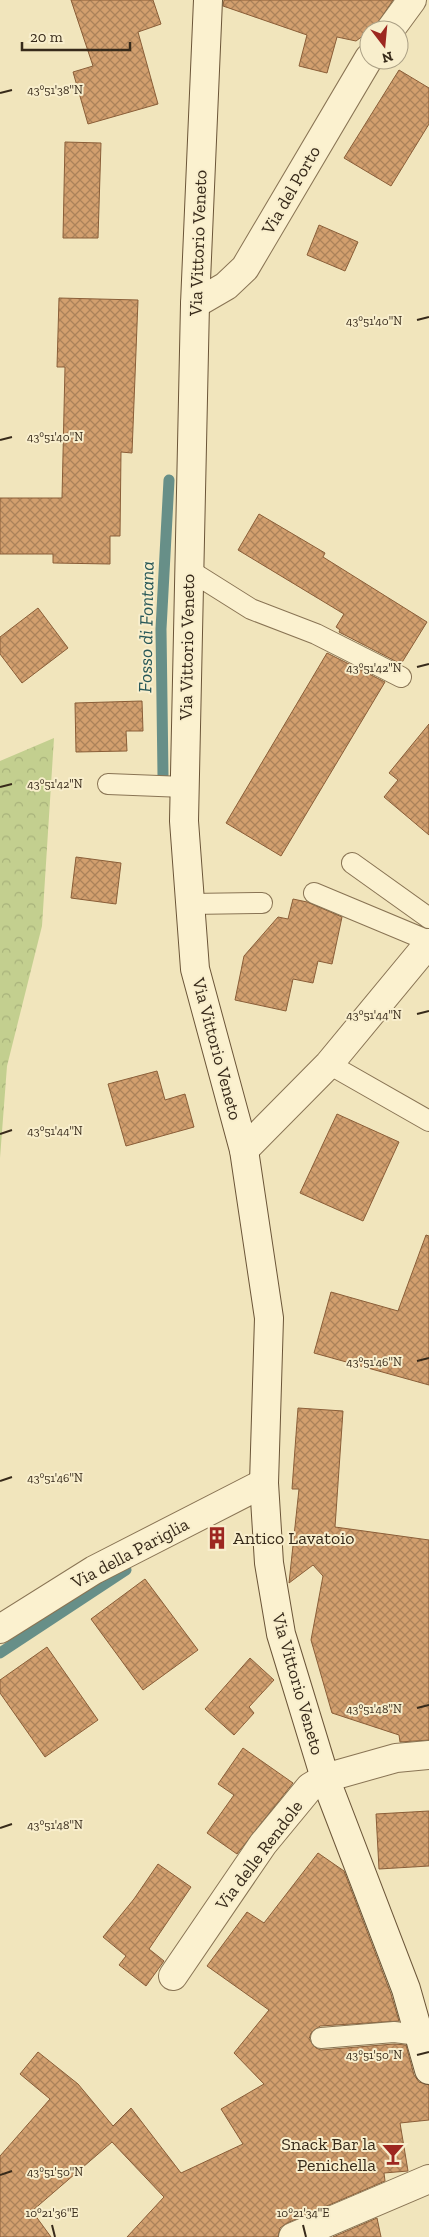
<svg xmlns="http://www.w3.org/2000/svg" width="429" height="2237" font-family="'Zilla Slab',serif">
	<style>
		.forest { fill: url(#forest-crowns) }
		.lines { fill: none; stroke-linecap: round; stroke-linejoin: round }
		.stream { stroke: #678f88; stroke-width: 11 }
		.building { fill: url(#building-cross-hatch); stroke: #8a5e38 }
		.lane-casing { stroke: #897454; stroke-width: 22 }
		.street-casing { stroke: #897454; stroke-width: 30 }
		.secondary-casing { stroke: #6b5538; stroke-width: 30 }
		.lane { stroke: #fbf1cf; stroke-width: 20 }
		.street { stroke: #fbf1cf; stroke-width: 28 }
		.secondary { stroke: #fbf1cf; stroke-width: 28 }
		.ticks { fill: none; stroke: #372a1a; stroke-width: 2 }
		.labels { text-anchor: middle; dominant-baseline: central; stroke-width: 4; stroke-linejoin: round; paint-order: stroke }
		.street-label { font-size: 18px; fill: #372a1a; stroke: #f8eecc }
		.poi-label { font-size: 18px; fill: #372a1a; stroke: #f8eecc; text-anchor: start }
		.water-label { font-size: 19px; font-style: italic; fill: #285858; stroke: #f8eecc }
		.ticks-label { font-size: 12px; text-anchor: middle; fill: #372a1a; stroke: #f8eecc; stroke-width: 4; stroke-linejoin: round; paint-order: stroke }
	</style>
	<defs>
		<pattern id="forest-crowns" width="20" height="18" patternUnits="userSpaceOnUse" patternTransform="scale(1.25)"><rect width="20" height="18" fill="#c3cf8f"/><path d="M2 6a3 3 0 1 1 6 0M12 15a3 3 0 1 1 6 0" fill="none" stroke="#a8b27b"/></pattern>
		<pattern id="building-cross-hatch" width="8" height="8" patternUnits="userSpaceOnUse" patternTransform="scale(1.25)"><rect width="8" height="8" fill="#d29f6e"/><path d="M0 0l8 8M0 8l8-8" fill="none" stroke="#ab825a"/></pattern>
	</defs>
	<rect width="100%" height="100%" fill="#f1e5bc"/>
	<path class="forest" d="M 54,738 L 42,926 L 7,1066 L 0,1158 L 0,761 Z"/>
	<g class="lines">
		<path class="stream" d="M 163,775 L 161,629 L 169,480
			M 0,1653 L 126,1570"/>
	</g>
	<path class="building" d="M 71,0 L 153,0 L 161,24 L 138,32 L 158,104 L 88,124 L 73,72 L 93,66 Z
		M 224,0 L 393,0 L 375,27 L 356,41 L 337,37 L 327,73 L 299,66 L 307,35 L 223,6 Z
		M 399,70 L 429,88 L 429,124 L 391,186 L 344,158 Z
		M 65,142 L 101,143 L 98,238 L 63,238 Z
		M 319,225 L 358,242 L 345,271 L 307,255 Z
		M 59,298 L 138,300 L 132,453 L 121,452 L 120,536 L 110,536 L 110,564 L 53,563 L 53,554 L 0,554 L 0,498 L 62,498 L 65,367 L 57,367 Z
		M 259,514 L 325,553 L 323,557 L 427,622 L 401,664 L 339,632 L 340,630 L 336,627 L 344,614 L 238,550 Z
		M 38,608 L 68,648 L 22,683 L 0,654 L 0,637 Z
		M 327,653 L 385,682 L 281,856 L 226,823 Z
		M 142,701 L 143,731 L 126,731 L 127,751 L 76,752 L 75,703 Z
		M 429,724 L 429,835 L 384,797 L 398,780 L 389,773 Z
		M 76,857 L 121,863 L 116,904 L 71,898 Z
		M 293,899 L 307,902 L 342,917 L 332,964 L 318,961 L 313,983 L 293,979 L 286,1011 L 235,1000 L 244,956 L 278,917 L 288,919 Z
		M 157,1071 L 165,1100 L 185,1094 L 194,1127 L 126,1146 L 108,1084 Z
		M 337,1114 L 399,1142 L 363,1221 L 300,1193 Z
		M 426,1235 L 429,1236 L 429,1385 L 314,1353 L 331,1292 L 398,1311 Z
		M 298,1408 L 343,1411 L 335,1527 L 429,1540 L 429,1740 L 400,1742 L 399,1735 L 332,1713 L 311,1640 L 323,1576 L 313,1565 L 289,1583 L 299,1489 L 292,1489 Z
		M 145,1579 L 198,1650 L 143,1690 L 91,1619 Z
		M 47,1647 L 98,1720 L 45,1757 L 0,1693 L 0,1680 Z
		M 250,1658 L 274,1680 L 249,1707 L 254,1713 L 234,1735 L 205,1709 Z
		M 243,1748 L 293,1783 L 237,1854 L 207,1833 L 234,1795 L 218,1784 Z
		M 429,1811 L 429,1866 L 379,1869 L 376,1814 Z
		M 318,1853 L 344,1871 L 391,1994 L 399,2021 L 320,2026 L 311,2033 L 309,2039 L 316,2048 L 321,2050 L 394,2044 L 406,2045 L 414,2075 L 419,2082 L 429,2085 L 429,2120 L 400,2123 L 408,2171 L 384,2173 L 385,2181 L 287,2223 L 280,2228 L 278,2237 L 127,2237 L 164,2197 L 112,2142 L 32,2211 L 51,2237 L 0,2237 L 0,2156 L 50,2099 L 20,2074 L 38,2052 L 78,2084 L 113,2126 L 131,2108 L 181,2173 L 243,2144 L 221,2109 L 264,2084 L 234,2053 L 269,2010 L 207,1966 L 247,1912 L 264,1923 Z
		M 158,1864 L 191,1887 L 149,1949 L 164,1961 L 146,1986 L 119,1965 L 126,1956 L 103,1937 L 134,1899 Z
		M 377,2218 L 381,2237 L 333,2237 Z"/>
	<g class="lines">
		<defs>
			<path id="lane" d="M 189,570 L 251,609 L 316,634 L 401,677
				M 108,784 L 184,787
				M 352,863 L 429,918
				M 314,893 L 429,941
				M 190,904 L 262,903
				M 329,1064 L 429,1121
				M 321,2038 L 394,2032 L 419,2035"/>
			<path id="street" d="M 390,30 L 412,0
				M 195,304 L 226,286 L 245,268 L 369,58
				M 244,1150 L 329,1064 L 429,943
				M 0,1629 L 94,1570 L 264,1483
				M 173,1976 L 263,1844 L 310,1787 L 325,1778 L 396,1758 L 429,1755
				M 293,2237 L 429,2179"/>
			<path id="secondary" d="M 208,0 L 195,304 L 184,821 L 195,969 L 244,1150 L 269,1318 L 264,1483 L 269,1563 L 281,1634 L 325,1778 L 406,1989 L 429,2070"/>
		</defs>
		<use href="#lane" class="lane-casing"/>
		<use href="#street" class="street-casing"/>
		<use href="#secondary" class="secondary-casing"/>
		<use href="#lane" class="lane"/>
		<use href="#street" class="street"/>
		<use href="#secondary" class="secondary"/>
	</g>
	<path class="ticks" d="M 0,93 L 12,90M 417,320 L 429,317M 0,440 L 12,437M 417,667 L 429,664M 0,787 L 12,784M 417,1014 L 429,1011M 0,1134 L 12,1130M 417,1361 L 429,1358M 0,1481 L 12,1477M 417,1708 L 429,1705M 0,1828 L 12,1824M 417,2055 L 429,2052M 0,2175 L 12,2171M 52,2225 L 55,2237M 303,2225 L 306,2237"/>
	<defs>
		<symbol id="building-bare" viewBox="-9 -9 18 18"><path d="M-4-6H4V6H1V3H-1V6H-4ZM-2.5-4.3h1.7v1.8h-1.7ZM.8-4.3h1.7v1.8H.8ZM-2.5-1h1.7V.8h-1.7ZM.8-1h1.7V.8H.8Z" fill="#9d2720" stroke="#f8eecc" stroke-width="2.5" paint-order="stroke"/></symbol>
		<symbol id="bar-bare" viewBox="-9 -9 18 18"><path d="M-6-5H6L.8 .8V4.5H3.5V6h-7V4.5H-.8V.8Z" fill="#9d2720" stroke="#f8eecc" stroke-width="2.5" paint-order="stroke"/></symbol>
	</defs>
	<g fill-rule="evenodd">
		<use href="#building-bare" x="201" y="1522" width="32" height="32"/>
		<use href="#bar-bare" x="377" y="2138" width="32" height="32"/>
	</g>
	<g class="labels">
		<g class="street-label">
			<text transform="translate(291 190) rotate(-60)">Via del Porto</text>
			<text transform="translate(198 243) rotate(-88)">Via Vittorio Veneto</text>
			<text transform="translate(187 647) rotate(-89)">Via Vittorio Veneto</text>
			<text transform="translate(217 1049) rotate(75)">Via Vittorio Veneto</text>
			<text transform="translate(130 1553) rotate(-28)">Via della Pariglia</text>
			<text transform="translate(298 1684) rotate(74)">Via Vittorio Veneto</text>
			<text transform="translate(259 1855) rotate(-53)">Via delle Rendole</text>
		</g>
		<g class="poi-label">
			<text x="233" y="1538">Antico Lavatoio</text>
			<text x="376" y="2144" text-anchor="end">Snack Bar la<tspan x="376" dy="21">Penichella</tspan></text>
		</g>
		<g class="water-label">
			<text transform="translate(146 627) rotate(-89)">Fosso di Fontana</text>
		</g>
	</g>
	<g class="ticks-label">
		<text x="55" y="94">43°51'38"N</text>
		<text x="374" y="325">43°51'40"N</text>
		<text x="55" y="441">43°51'40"N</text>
		<text x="374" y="672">43°51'42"N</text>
		<text x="55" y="788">43°51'42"N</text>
		<text x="374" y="1019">43°51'44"N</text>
		<text x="55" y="1135">43°51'44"N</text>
		<text x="374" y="1366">43°51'46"N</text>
		<text x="55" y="1482">43°51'46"N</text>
		<text x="374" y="1713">43°51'48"N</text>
		<text x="55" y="1829">43°51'48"N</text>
		<text x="374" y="2059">43°51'50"N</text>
		<text x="55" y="2176">43°51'50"N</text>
		<text x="52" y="2217">10°21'36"E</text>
		<text x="303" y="2217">10°21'34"E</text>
	</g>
	<g transform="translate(384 45) rotate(164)"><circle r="24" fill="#f8eecc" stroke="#aba085"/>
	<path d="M0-4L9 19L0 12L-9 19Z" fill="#9d2720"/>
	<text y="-8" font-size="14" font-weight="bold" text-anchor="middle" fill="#372a1a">N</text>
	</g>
	<path d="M22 42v8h108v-8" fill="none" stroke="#372a1a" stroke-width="2.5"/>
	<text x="30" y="42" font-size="15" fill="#372a1a" stroke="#f8eecc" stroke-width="4" paint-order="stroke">20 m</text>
</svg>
